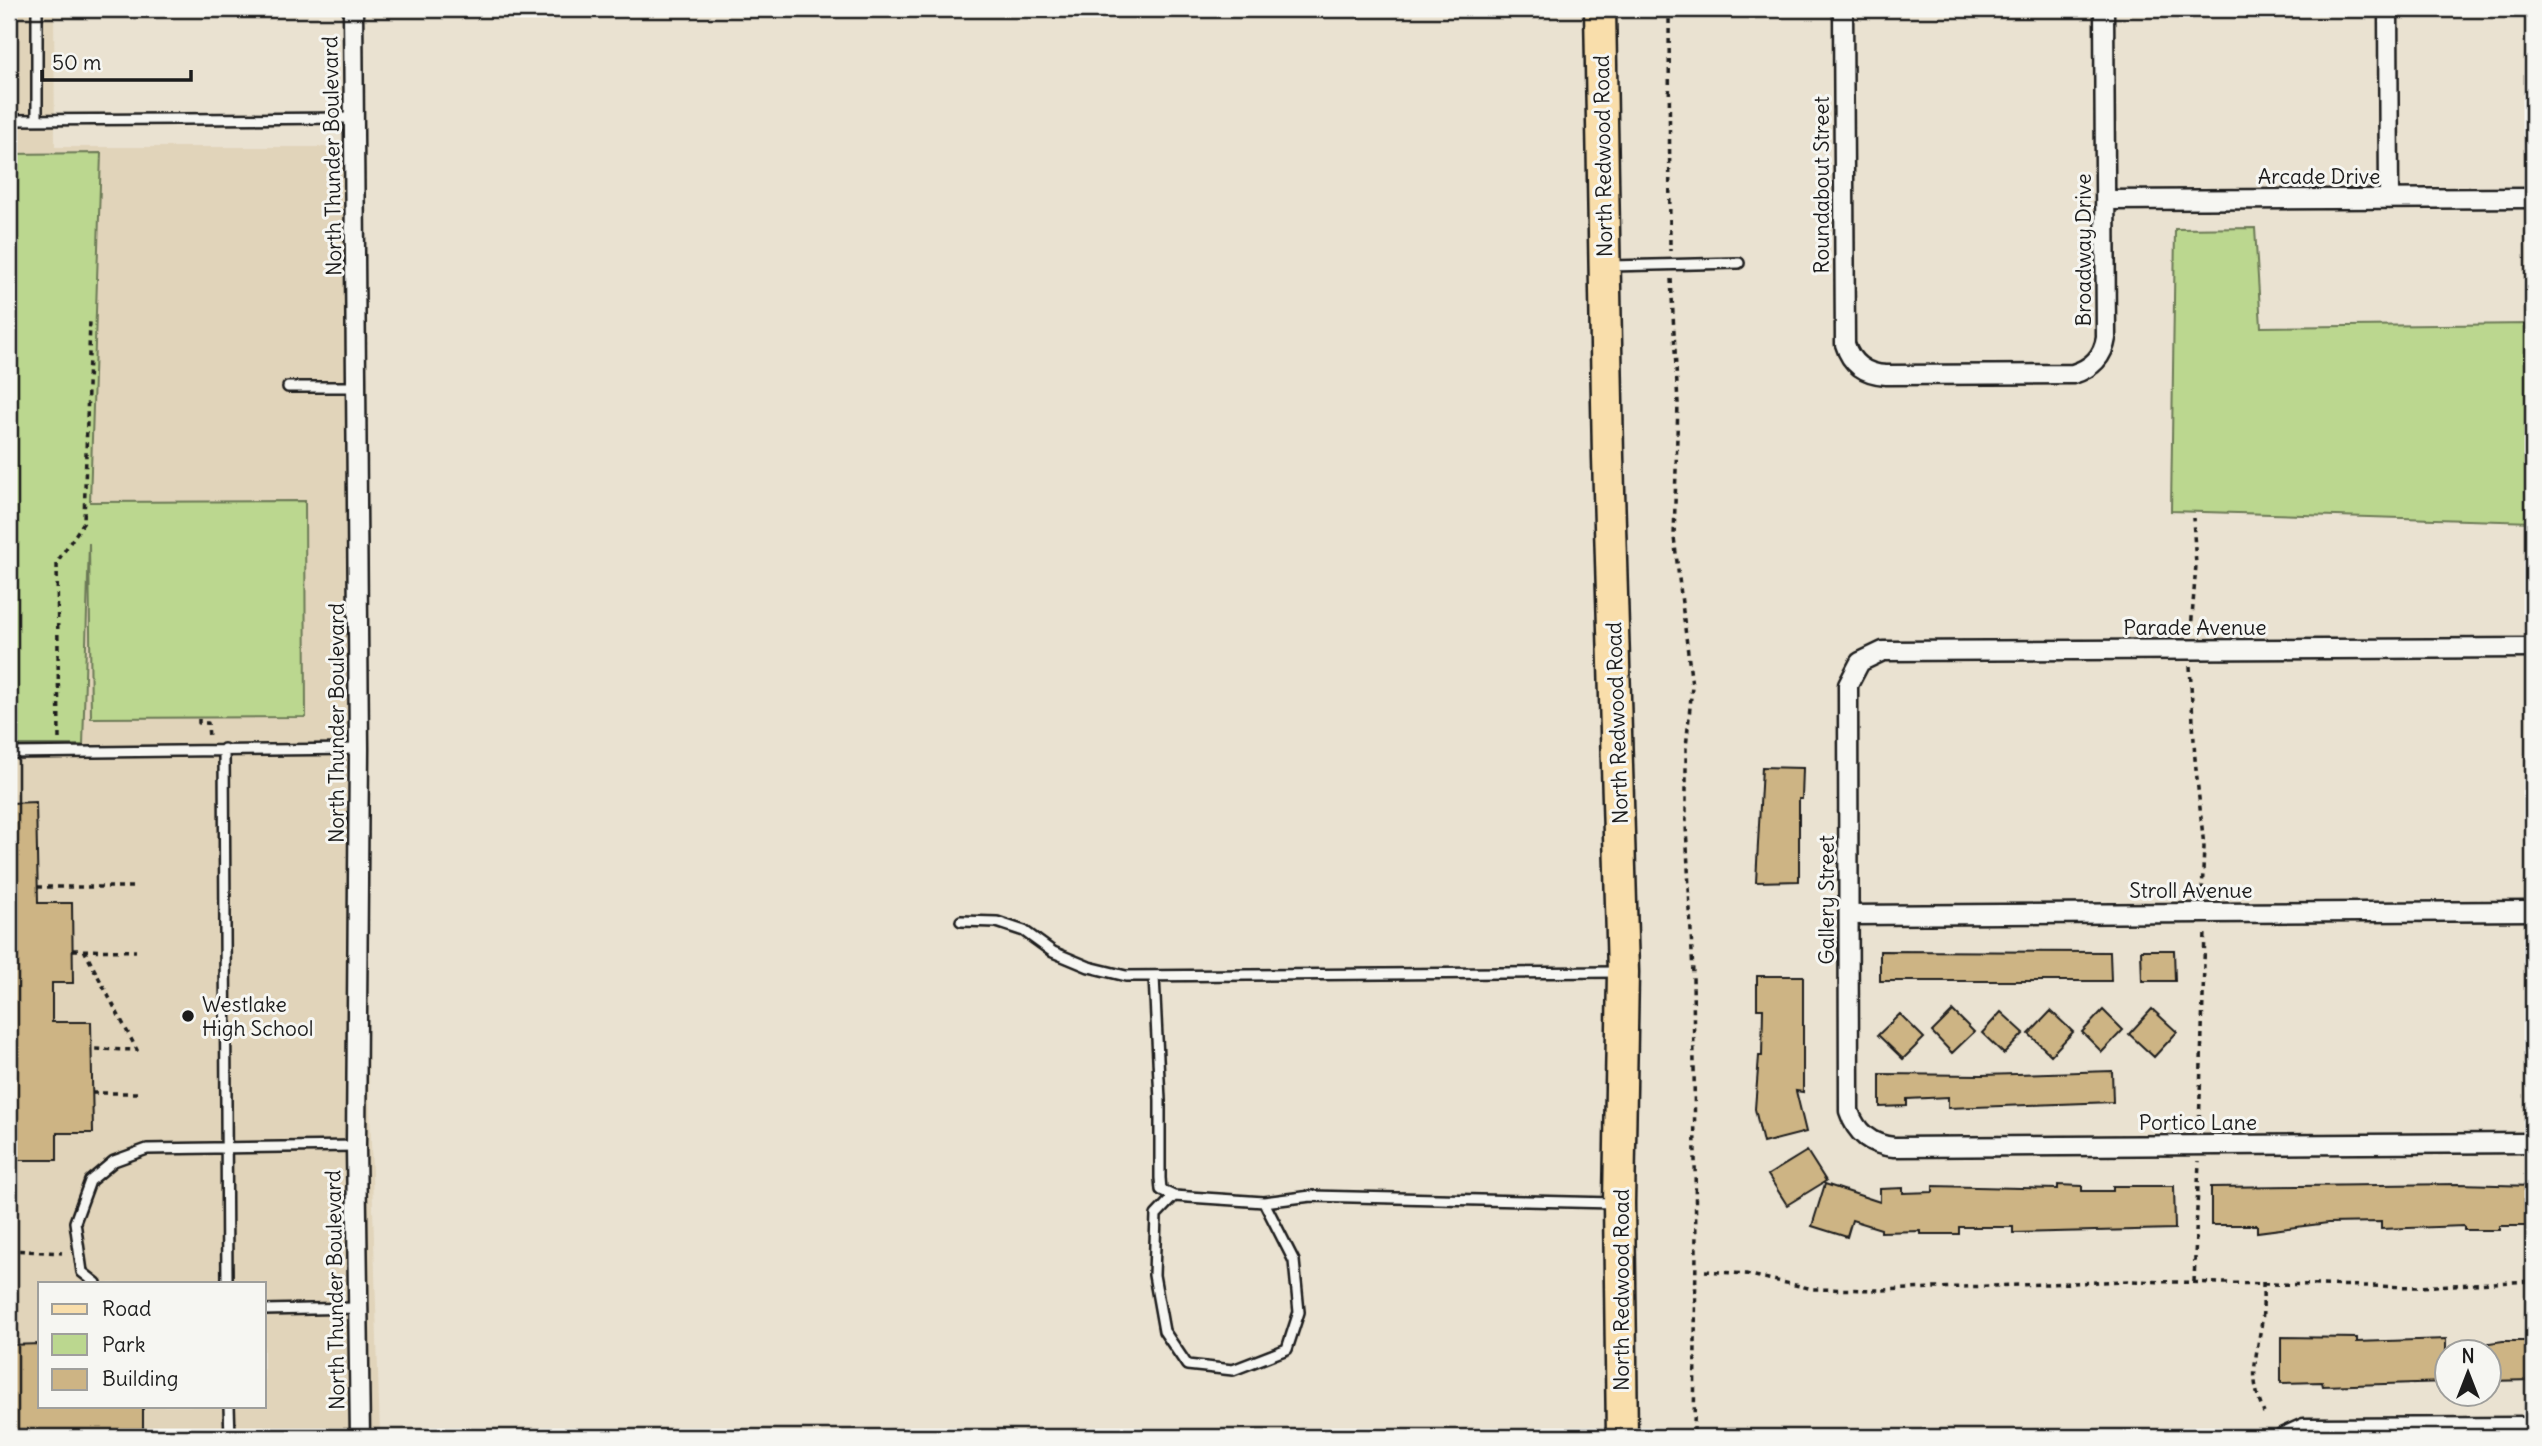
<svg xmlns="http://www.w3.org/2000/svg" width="2542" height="1446" font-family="Delius,sans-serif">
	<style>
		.built { fill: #e1d4ba; fill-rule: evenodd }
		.green { fill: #bbd78f; stroke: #6c7a56; stroke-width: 2 }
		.building { fill: #cdb484; stroke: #1c1c1c; stroke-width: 2 }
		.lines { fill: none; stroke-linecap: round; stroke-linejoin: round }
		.service-casing { stroke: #1c1c1c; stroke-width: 14 }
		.minor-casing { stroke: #1c1c1c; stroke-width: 23 }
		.primary-casing { stroke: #1c1c1c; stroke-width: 35 }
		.path { stroke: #1c1c1c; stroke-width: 3.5; stroke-dasharray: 5 5; stroke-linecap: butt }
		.service { stroke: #f6f6f2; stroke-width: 9 }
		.minor { stroke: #f6f6f2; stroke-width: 18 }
		.primary { stroke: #f9deab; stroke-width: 30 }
		.poi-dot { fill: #1c1c1c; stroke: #f6f6f2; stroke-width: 2.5 }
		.labels { text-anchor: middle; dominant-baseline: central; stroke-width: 6; stroke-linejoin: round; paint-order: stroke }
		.street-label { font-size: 21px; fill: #1c1c1c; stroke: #f6f6f2 }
		.poi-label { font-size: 21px; fill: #1c1c1c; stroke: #f6f6f2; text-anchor: start }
	</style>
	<rect width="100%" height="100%" fill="#eae2d1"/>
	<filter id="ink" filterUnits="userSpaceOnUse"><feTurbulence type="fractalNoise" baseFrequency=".0143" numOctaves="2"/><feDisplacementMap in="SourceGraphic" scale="14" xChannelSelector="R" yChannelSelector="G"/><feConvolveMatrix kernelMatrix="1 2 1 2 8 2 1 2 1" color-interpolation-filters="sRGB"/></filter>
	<g filter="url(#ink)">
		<path class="built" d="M 9,9 L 54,9 L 55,147 L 351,147 L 359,749 L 380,1437 L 9,1437 ZM 40,1283 L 264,1283 L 264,1406 L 40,1406 Z"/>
		<path class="green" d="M 101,153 L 90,502 L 305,501 L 306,717 L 91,718 L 89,543 L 83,745 L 9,745 L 9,154 Z
			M 2255,228 L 2261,327 L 2533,324 L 2533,522 L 2171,511 L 2175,229 Z"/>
		<path class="building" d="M 1762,767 L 1803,768 L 1802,799 L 1799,799 L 1799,881 L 1756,882 Z
			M 36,802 L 38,903 L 72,903 L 73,983 L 52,983 L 52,1022 L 91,1022 L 93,1133 L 57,1133 L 57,1160 L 9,1160 L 9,803 Z
			M 2141,950 L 2174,950 L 2175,981 L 2142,981 Z
			M 1880,951 L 2110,952 L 2111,981 L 1880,981 Z
			M 1757,976 L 1803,976 L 1803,1092 L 1796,1091 L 1806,1132 L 1763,1143 L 1755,1109 L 1759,1056 L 1762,1056 L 1763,1009 L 1757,1009 Z
			M 2152,1009 L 2177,1032 L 2154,1057 L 2129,1034 Z
			M 2103,1010 L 2123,1030 L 2102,1052 L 2082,1032 Z
			M 1953,1011 L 1974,1032 L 1952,1053 L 1932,1032 Z
			M 2051,1011 L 2073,1032 L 2051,1055 L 2029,1034 Z
			M 2001,1012 L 2024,1033 L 2004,1054 L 1982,1033 Z
			M 1900,1014 L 1924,1038 L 1903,1059 L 1878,1035 Z
			M 2112,1071 L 2113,1102 L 1948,1108 L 1948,1097 L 1907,1099 L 1907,1106 L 1880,1107 L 1880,1074 L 1982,1075 Z
			M 1807,1151 L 1826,1181 L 1787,1205 L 1768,1175 Z
			M 1825,1184 L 1880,1202 L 1880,1189 L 1903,1188 L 1903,1193 L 1933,1192 L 1933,1186 L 2058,1189 L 2058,1185 L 2082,1186 L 2082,1191 L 2113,1191 L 2113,1186 L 2174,1186 L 2175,1229 L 2013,1233 L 2013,1227 L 1959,1227 L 1959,1234 L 1921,1234 L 1921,1231 L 1881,1232 L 1881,1229 L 1852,1220 L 1847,1237 L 1812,1226 Z
			M 2459,1184 L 2533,1186 L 2533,1226 L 2499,1226 L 2499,1230 L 2464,1230 L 2464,1226 L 2381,1229 L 2381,1222 L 2328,1223 L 2257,1232 L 2257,1225 L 2211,1225 L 2211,1187 Z
			M 2281,1337 L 2357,1338 L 2357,1342 L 2446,1339 L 2446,1382 L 2323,1386 L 2322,1382 L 2281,1383 Z
			M 2503,1341 L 2533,1341 L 2533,1380 L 2489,1381 L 2489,1343 Z
			M 40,1344 L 40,1406 L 143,1406 L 143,1437 L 9,1437 L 9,1345 Z"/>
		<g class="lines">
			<defs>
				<path id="service" d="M 37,9 L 37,120
					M 9,120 L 354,118
					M 1610,266 L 1739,263
					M 288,387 L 356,387
					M 224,749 L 227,1283
					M 9,753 L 359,749
					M 961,921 L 997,922 L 1024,931 L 1053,952 L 1089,967 L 1126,976 L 1618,972
					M 1154,976 L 1160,1100 L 1160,1178 L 1161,1190 L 1174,1196
					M 1264,1202 L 1294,1261 L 1299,1312 L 1287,1349 L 1233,1370 L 1187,1365 L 1164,1331 L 1154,1275 L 1156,1215 L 1174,1196 L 1264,1202 L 1311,1196 L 1614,1203
					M 96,1283 L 82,1272 L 75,1222 L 90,1181 L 114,1161 L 147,1149 L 356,1146
					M 264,1310 L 357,1308
					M 229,1406 L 230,1437"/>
				<path id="minor" d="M 353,9 L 359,749 L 356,1146 L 360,1437
					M 1843,9 L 1845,344 C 1851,364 1865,374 1886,375 L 2073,374 C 2092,368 2103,357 2106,338 L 2104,9
					M 2388,9 L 2389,198
					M 2106,200 L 2533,198
					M 2533,648 L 1883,651 L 1860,662 L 1848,685 L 1849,1111 C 1856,1133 1871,1145 1894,1147 L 2533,1143
					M 1849,915 L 2533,911
					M 2284,1437 L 2304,1428 L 2533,1427"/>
				<path id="primary" d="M 1600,9 L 1608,457 L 1623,972 L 1619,1203 L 1622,1437"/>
			</defs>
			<use href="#service" class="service-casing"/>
			<use href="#minor" class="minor-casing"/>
			<use href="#primary" class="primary-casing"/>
			<path class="path" d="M 1669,9 L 1670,251
				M 1671,279 L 1678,403 L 1674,537 L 1692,686 L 1686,748 L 1686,825 L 1693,974 L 1696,1249 L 1694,1437
				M 2191,631 L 2196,565 L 2193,518
				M 2190,666 L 2195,759 L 2204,847 L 2202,895
				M 199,719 L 199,723 L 208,723 L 209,739
				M 59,739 L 57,562 L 84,522 L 90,320
				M 37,887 L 136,887
				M 73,950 L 136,951
				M 84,950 L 137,1050 L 92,1049
				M 92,1093 L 138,1093
				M 2199,1129 L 2205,931
				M 9,1250 L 62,1253
				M 1705,1271 L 1746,1274 L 1813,1289 L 1880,1290 L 2128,1281 L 2416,1287 L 2533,1281
				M 2194,1282 L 2199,1161
				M 2263,1282 C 2263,1297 2264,1312 2261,1327 C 2255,1363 2249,1378 2264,1413"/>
			<use href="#service" class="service"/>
			<use href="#minor" class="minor"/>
			<use href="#primary" class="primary"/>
		</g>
	</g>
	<circle class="poi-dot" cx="188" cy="1016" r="7"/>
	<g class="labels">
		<g class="street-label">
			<text transform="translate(332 156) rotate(-91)">North Thunder Boulevard</text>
			<text transform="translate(1603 156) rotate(-91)">North Redwood Road</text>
			<text x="2319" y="176">Arcade Drive</text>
			<text transform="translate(1821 185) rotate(-90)">Roundabout Street</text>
			<text transform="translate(2083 250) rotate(-90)">Broadway Drive</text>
			<text x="2195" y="627">Parade Avenue</text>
			<text transform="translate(336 723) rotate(-90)">North Thunder Boulevard</text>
			<text transform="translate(1617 723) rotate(-92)">North Redwood Road</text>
			<text x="2191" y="890">Stroll Avenue</text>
			<text transform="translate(1826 900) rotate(-90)">Gallery Street</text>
			<text x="2198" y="1122">Portico Lane</text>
			<text transform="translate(335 1290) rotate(-91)">North Thunder Boulevard</text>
			<text transform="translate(1621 1290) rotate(-90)">North Redwood Road</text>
		</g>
		<g class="poi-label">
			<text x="202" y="1004">Westlake<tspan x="202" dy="24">High School</tspan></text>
		</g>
	</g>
	<rect width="2542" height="1446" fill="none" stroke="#f6f6f2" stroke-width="35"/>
	<rect x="18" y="18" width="2507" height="1411" fill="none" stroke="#1c1c1c" stroke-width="2.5" filter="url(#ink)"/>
	<rect x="38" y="1282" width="228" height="126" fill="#f6f6f2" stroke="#9f9f9c" stroke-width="2"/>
	<rect x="52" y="1304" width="35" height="10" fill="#f9deab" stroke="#9f9f9c" stroke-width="2"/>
	<text x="102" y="1316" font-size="21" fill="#1c1c1c">Road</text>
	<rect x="52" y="1334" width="35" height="21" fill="#bbd78f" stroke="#9f9f9c" stroke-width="2"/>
	<text x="102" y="1352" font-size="21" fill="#1c1c1c">Park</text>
	<rect x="52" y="1369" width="35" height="21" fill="#cdb484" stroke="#9f9f9c" stroke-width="2"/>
	<text x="102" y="1386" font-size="21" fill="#1c1c1c">Building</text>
	<g transform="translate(2468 1373)"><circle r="33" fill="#f6f6f2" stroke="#9f9f9c" stroke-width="2"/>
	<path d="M0-5L12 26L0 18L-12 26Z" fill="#1c1c1c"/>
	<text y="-10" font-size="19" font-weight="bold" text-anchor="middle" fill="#1c1c1c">N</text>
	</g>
	<path d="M42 70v10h149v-10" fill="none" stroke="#1c1c1c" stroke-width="3.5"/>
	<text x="52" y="70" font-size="21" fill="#1c1c1c" stroke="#f6f6f2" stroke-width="5" paint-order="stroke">50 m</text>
</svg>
